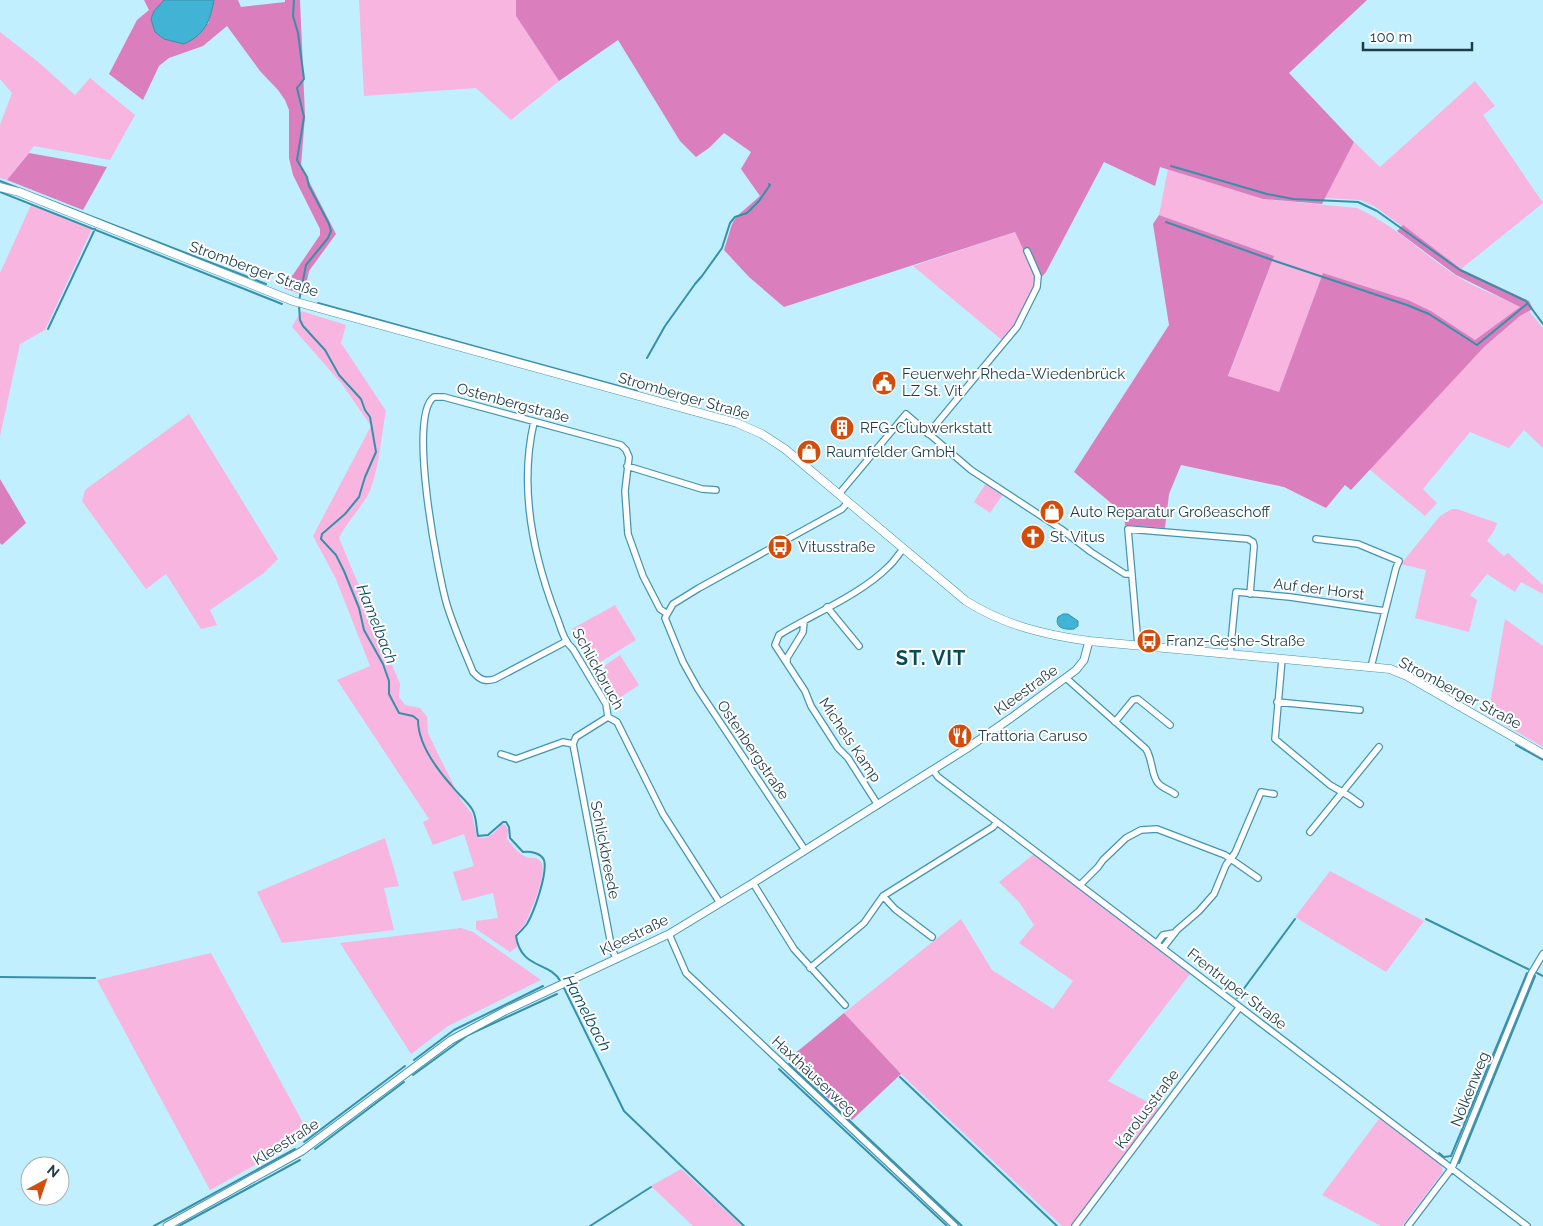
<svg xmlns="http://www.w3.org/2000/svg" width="1543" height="1226" font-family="Raleway,sans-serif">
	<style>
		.green { fill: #f7b5e0 }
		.forest { fill: #db7ebd }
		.water { fill: #41b3d4; stroke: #3690aa }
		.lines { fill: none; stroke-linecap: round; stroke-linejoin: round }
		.stream { stroke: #3690aa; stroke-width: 2 }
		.minor-casing { stroke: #4695ad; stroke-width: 8 }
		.tertiary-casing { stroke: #4695ad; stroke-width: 9 }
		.secondary-casing { stroke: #4695ad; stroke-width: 9 }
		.minor { stroke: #fff; stroke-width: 5.5 }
		.tertiary { stroke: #fff; stroke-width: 7 }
		.secondary { stroke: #fff; stroke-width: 8 }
		.labels { text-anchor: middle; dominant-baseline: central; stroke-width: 4; stroke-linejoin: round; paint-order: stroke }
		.street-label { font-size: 15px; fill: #1c3d47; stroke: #fff }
		.poi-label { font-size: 15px; fill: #1c3d47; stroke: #fff; text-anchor: start }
		.water-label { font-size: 16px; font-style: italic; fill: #094c5d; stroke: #fff }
		.district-label { font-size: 20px; font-weight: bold; letter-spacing: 1px; fill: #074c5d; stroke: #fff }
	</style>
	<rect width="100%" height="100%" fill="#c2effe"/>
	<path class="green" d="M 359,0 L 516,0 L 516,16 L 559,81 L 511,120 L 476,88 L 364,96 Z
		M 0,32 L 37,61 L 75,95 L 90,78 L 135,115 L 110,160 L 34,146 L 7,180 L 0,178 L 0,125 L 12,93 L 0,79 Z
		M 1475,81 L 1495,106 L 1483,115 L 1543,203 L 1461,269 L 1374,206 L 1360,200 L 1325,198 L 1354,142 L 1380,167 Z
		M 1168,169 L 1263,199 L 1357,208 C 1393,224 1422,253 1455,275 C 1475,288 1499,296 1520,307 L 1475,340 L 1431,311 L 1408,300 L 1323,273 L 1280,393 L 1228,377 L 1274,256 L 1159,215 Z
		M 31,205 L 92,229 L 45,330 L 20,344 L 0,436 L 0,273 Z
		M 1015,232 C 1021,245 1032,262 1035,275 C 1039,287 1011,330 1003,341 L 913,266 Z
		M 301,311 L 346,325 L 341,343 L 386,411 C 381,436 380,463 371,488 C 366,503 347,521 339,538 L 400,684 L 399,697 L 405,705 L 420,708 L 427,717 L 428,733 L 442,762 L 462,801 L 472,814 L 477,837 C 488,841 495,832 502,824 L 505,825 L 508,829 L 507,839 C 512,845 517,852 524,856 C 529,860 537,855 541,862 C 548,873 531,910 526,922 C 523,927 519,930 516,934 L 517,947 L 510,952 L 476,929 L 476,921 L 498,918 L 493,893 L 462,901 L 453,872 L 474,866 L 464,834 L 433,845 L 423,822 L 429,819 L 337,680 L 370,666 L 336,579 L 313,536 L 371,426 L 342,384 L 292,327 Z
		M 1529,311 L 1543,328 L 1543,448 L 1524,430 L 1509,448 L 1470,432 L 1423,489 L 1437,503 L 1425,516 L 1369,469 L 1484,347 L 1520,316 Z
		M 189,414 L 278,559 L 264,573 L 210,610 L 217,625 L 201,629 L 166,574 L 146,589 L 82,501 L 85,490 Z
		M 986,483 L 1003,494 L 990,513 L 974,502 Z
		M 1452,509 L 1457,509 L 1497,523 L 1495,529 L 1487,541 L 1504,556 L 1508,553 L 1543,585 L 1543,594 L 1521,582 L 1515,592 L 1487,574 L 1470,595 L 1477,600 L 1469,632 L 1415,618 L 1426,570 L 1401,564 L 1440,516 Z
		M 615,605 L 636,640 L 594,666 L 572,629 Z
		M 1505,619 L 1543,646 L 1543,747 L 1488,715 Z
		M 620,655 L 639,685 L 612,703 L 595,676 L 606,669 L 604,666 Z
		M 385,838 L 399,886 L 384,888 L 394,930 L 282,943 L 257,892 Z
		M 1034,854 L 1190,974 L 1108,1081 L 1159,1108 L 1072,1226 L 1062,1226 L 901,1074 L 844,1013 L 961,919 L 992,970 L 1053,1009 L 1073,981 L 1019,943 L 1034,925 L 1019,902 L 999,882 Z
		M 1330,871 L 1424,921 L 1386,972 L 1295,917 Z
		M 461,928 L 473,932 L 541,980 L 448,1026 L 411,1054 L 340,943 Z
		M 211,953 L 308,1132 L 291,1145 L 210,1190 L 97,980 Z
		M 1382,1118 L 1441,1164 L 1443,1172 L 1402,1226 L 1381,1226 L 1322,1195 L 1379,1119 Z
		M 681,1169 L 742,1226 L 693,1226 L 651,1186 Z"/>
	<path class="forest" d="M 144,0 L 165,0 L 208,24 L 214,0 L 238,0 L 241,7 L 285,2 L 285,0 L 300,0 L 305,116 L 301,166 L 336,234 L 309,271 L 304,295 L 284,288 L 320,235 L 320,229 L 293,175 L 289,158 L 289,110 L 285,100 L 278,90 L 260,71 L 227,26 L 203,46 L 169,58 L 159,66 L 143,100 L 109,74 L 137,20 L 149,10 Z
		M 516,0 L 1367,0 L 1289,73 L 1354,142 L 1322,204 L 1263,199 L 1160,167 L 1155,186 L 1104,162 L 1046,272 L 1034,286 L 1036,276 L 1015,232 L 784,307 L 749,277 L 724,250 L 732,224 L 737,216 L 760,196 L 741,169 L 751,152 L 724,133 L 709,148 L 696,157 L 680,141 L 618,40 L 559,81 L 516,16 Z
		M 29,153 L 107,167 L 83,210 L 7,180 Z
		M 1159,215 L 1274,256 L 1228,376 L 1279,392 L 1323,273 L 1408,300 L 1431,311 L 1475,340 L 1520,307 L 1456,275 L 1397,231 L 1403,225 L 1461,269 L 1529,301 L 1533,309 L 1520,316 L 1484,347 L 1351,490 L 1345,485 L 1326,508 L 1284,487 L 1181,465 L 1169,494 L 1165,528 L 1125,525 L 1124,514 L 1074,472 L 1169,325 L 1153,224 Z
		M 0,479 L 26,523 L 2,545 L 0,543 Z
		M 844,1013 L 901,1074 L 852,1120 L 787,1060 Z"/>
	<path class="water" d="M 164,0 L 214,0 C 210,22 205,34 184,44 L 164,39 L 155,32 L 151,19 L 154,11 Z
		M 1063,614 L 1068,614 L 1078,621 L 1078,626 L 1074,629 C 1065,630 1054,628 1058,617 Z"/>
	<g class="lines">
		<path class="stream" d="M 294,0 L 293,16 L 298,33 L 304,79 L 297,88 L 304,117 L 297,160 L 307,177 L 309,186 L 329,224 L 331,231 L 328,238 L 306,265 L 299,301
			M 1171,166 L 1267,194 L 1293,199 L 1358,202 L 1377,211 L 1460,270 L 1526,301 L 1543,324
			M 0,181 L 266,284
			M 0,192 L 282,304
			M 1166,222 L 1275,261 L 1407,305 L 1429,314 L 1477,345 L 1527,304
			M 318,303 L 637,391
			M 299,306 L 300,320 L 303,326 L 325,350 L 339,375 L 361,399 L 365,410 L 370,417 L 376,452 L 365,477 L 359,497 L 345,514 L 322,534 L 321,539 L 336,555 L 344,571 L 359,608 L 364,630 L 383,664 L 389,681 L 389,694 L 399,713 L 413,716 L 418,720 C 418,743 436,768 451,785 C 458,794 466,800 472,809 C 477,817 476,827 478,836 L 488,835 L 503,822 L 506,822 L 509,827 L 510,838 L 523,852 C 530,851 541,853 544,860 C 548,873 534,912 527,924 C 524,928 520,932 516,936 C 521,970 550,961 561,982
			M 48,329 L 95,229
			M 647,358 L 665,326 L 695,284 L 702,276 L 722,248 L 730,223 L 735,217 L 747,213 L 759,201 L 770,185 L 769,184
			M 1516,745 L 1543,760
			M 1426,919 L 1528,969
			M 1537,973 L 1543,976
			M 0,977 L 95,978
			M 563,986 L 624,1111 L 744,1226
			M 1237,998 L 1295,919
			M 414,1060 L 454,1030 L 543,986
			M 789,1064 L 962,1226
			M 779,1069 L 947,1226
			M 413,1075 L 468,1035 L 557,994
			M 900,1077 L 1057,1226
			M 304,1142 L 405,1066
			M 315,1149 L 404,1082
			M 1439,1153 L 1444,1157 L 1451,1156 L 1527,973
			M 1459,1163 L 1535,976
			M 154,1226 L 295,1149
			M 179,1226 L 300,1160
			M 590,1226 L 651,1187"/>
		<defs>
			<path id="minor" d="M 534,422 C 519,486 533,555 556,615 C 561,627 563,640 573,649 L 606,704 L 608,717
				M 928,434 L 1017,327 L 1037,287 L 1038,276 L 1027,251
				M 627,466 L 702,489 L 716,490
				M 839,494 L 906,414 L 971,470 L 1061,529 L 1091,552 L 1125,574 L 1132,574
				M 1316,539 L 1358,544 L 1399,561 L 1396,568 L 1371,667
				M 827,607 L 859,646
				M 565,642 L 495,679 C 485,682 480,680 473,672 C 464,650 454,628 447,605 C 438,574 407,415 434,397 L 444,397 L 621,445 L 626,450 L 629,457 L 625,491 L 628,534 L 643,576 L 660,609 L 666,613
				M 1138,645 L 1128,529 L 1248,539 L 1253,542 L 1254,546 L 1250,594
				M 1230,654 L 1236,592 L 1290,597 L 1385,611
				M 1282,659 L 1275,739 L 1330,785 L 1349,796 L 1360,804
				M 787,663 L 787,658 L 803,632 L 804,622
				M 1066,678 L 1146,749 C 1153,760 1151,775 1158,783 C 1162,788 1170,790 1175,794
				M 1277,702 L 1360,710
				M 608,717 L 576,737 L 573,744 L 612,950 L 617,959
				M 608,717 L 617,722 L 663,814 L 720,903
				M 1115,722 L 1133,700 L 1138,699 L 1170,725
				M 501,754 L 516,759 L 563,742 L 573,744
				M 933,770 L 938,777 L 1527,1226
				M 878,805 L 848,758 L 838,748 L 811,706 L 805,691 L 775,645 L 779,635 C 813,614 860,595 888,567 C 894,562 898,555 903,549
				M 1310,832 L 1379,747
				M 805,850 L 698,689 L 683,662 L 665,618 L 673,604 L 699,588 L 842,509 L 848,502
				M 753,883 L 794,949 L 845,1005
				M 1080,885 L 1098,867 L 1103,860 L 1126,838 L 1141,830 L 1157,829 L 1225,855 L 1258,878
				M 883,896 L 895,909 L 932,937
				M 669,934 L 686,973 L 955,1226
				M 1157,943 L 1163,935 L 1174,933
				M 1163,948 L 1177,930 L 1199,911 L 1214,894 L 1226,865 L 1235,853 L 1261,792 L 1274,794
				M 810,968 L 864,923 L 883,896 L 993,827 L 997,822
				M 1075,1226 L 1239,1008
				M 1408,1226 L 1452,1168 L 1531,974 L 1543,954"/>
			<path id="tertiary" d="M 167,1226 L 302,1151 L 451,1040 L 505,1011 L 669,934 L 753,883 L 966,749 L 1011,718 L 1076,670 L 1084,660 L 1089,641"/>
			<path id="secondary" d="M 0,187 L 19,192 L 293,301 L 737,423 L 762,434 L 785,449 L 966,601 C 1004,625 1045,635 1089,641 L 1390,669 L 1407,676 L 1543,754"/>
		</defs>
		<use href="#minor" class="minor-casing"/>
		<use href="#tertiary" class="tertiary-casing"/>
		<use href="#secondary" class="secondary-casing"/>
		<use href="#minor" class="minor"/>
		<use href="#tertiary" class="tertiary"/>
		<use href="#secondary" class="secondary"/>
	</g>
	<defs>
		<symbol id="civic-disc" viewBox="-11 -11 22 22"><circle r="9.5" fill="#d24d0c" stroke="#fff"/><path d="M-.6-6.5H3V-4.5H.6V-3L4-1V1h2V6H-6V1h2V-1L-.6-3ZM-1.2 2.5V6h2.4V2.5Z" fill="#fff"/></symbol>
		<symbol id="building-disc" viewBox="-11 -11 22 22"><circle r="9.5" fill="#d24d0c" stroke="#fff"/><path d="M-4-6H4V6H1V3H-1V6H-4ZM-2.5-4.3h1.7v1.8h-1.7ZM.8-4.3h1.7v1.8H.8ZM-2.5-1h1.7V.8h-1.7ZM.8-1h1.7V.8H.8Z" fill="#fff"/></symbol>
		<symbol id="shop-disc" viewBox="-11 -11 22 22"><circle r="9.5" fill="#d24d0c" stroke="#fff"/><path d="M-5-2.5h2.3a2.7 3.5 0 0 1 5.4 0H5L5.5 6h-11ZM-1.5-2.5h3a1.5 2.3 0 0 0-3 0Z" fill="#fff"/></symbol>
		<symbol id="church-disc" viewBox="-11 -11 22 22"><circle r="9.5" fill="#d24d0c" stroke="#fff"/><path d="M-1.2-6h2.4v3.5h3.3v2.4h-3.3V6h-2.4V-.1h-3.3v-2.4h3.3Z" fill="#fff"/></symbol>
		<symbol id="bus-disc" viewBox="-11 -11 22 22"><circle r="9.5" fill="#d24d0c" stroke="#fff"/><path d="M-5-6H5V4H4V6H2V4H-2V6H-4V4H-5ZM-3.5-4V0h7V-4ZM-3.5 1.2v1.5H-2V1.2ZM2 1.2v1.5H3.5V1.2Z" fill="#fff"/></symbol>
		<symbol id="restaurant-disc" viewBox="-11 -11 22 22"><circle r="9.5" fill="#d24d0c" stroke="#fff"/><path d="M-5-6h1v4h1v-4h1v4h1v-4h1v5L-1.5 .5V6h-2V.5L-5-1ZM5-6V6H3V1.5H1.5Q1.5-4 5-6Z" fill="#fff"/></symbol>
	</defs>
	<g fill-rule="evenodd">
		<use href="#civic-disc" x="870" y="369" width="28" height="28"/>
		<use href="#building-disc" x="828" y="414" width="28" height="28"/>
		<use href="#shop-disc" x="795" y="438" width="28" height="28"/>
		<use href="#shop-disc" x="1038" y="498" width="28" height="28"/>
		<use href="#church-disc" x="1019" y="523" width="28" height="28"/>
		<use href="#bus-disc" x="766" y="533" width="28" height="28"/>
		<use href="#bus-disc" x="1135" y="627" width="28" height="28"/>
		<use href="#restaurant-disc" x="946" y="722" width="28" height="28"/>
	</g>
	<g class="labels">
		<g class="street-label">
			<text transform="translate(254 269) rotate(20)">Stromberger Straße</text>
			<text transform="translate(684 396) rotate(16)">Stromberger Straße</text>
			<text transform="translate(513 403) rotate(15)">Ostenbergstraße</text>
			<text transform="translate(1319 589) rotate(7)">Auf der Horst</text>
			<text transform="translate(598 669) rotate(61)">Schlickbruch</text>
			<text transform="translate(1026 690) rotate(-36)">Kleestraße</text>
			<text transform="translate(1460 693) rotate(28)">Stromberger Straße</text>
			<text transform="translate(850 740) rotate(56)">Michels Kamp</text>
			<text transform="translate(753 750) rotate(56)">Ostenbergstraße</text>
			<text transform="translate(605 850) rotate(79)">Schlickbreede</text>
			<text transform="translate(634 935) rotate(-26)">Kleestraße</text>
			<text transform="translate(1237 989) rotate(38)">Frentruper Straße</text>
			<text transform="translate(814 1076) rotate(43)">Haxthäuserweg</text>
			<text transform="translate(1470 1089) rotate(-68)">Nölkenweg</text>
			<text transform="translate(1147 1109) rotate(-53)">Karolusstraße</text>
			<text transform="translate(286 1142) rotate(-32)">Kleestraße</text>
		</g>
		<g class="poi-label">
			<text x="902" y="374">Feuerwehr Rheda-Wiedenbrück<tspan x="902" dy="17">LZ St. Vit</tspan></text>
			<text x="860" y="428">RFG-Clubwerkstatt</text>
			<text x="826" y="452">Raumfelder GmbH</text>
			<text x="1070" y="512">Auto Reparatur Großeaschoff</text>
			<text x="1050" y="537">St. Vitus</text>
			<text x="798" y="547">Vitusstraße</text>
			<text x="1166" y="641">Franz-Geshe-Straße</text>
			<text x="978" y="736">Trattoria Caruso</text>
		</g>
		<g class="water-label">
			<text transform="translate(377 624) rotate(68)">Hamelbach</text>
			<text transform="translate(587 1013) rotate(62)">Hamelbach</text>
		</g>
		<g class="district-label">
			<text x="931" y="658">ST. VIT</text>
		</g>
	</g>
	<g transform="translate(45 1181) rotate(40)"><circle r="24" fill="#ffffff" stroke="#a4b1b5"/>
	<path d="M0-4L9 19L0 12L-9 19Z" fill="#d24d0c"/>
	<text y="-8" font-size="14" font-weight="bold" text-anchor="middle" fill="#1c3d47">N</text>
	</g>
	<path d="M1363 42v8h109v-8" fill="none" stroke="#1c3d47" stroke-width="2.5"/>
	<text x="1370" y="42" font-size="15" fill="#1c3d47" stroke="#ffffff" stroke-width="4" paint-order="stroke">100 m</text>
</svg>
